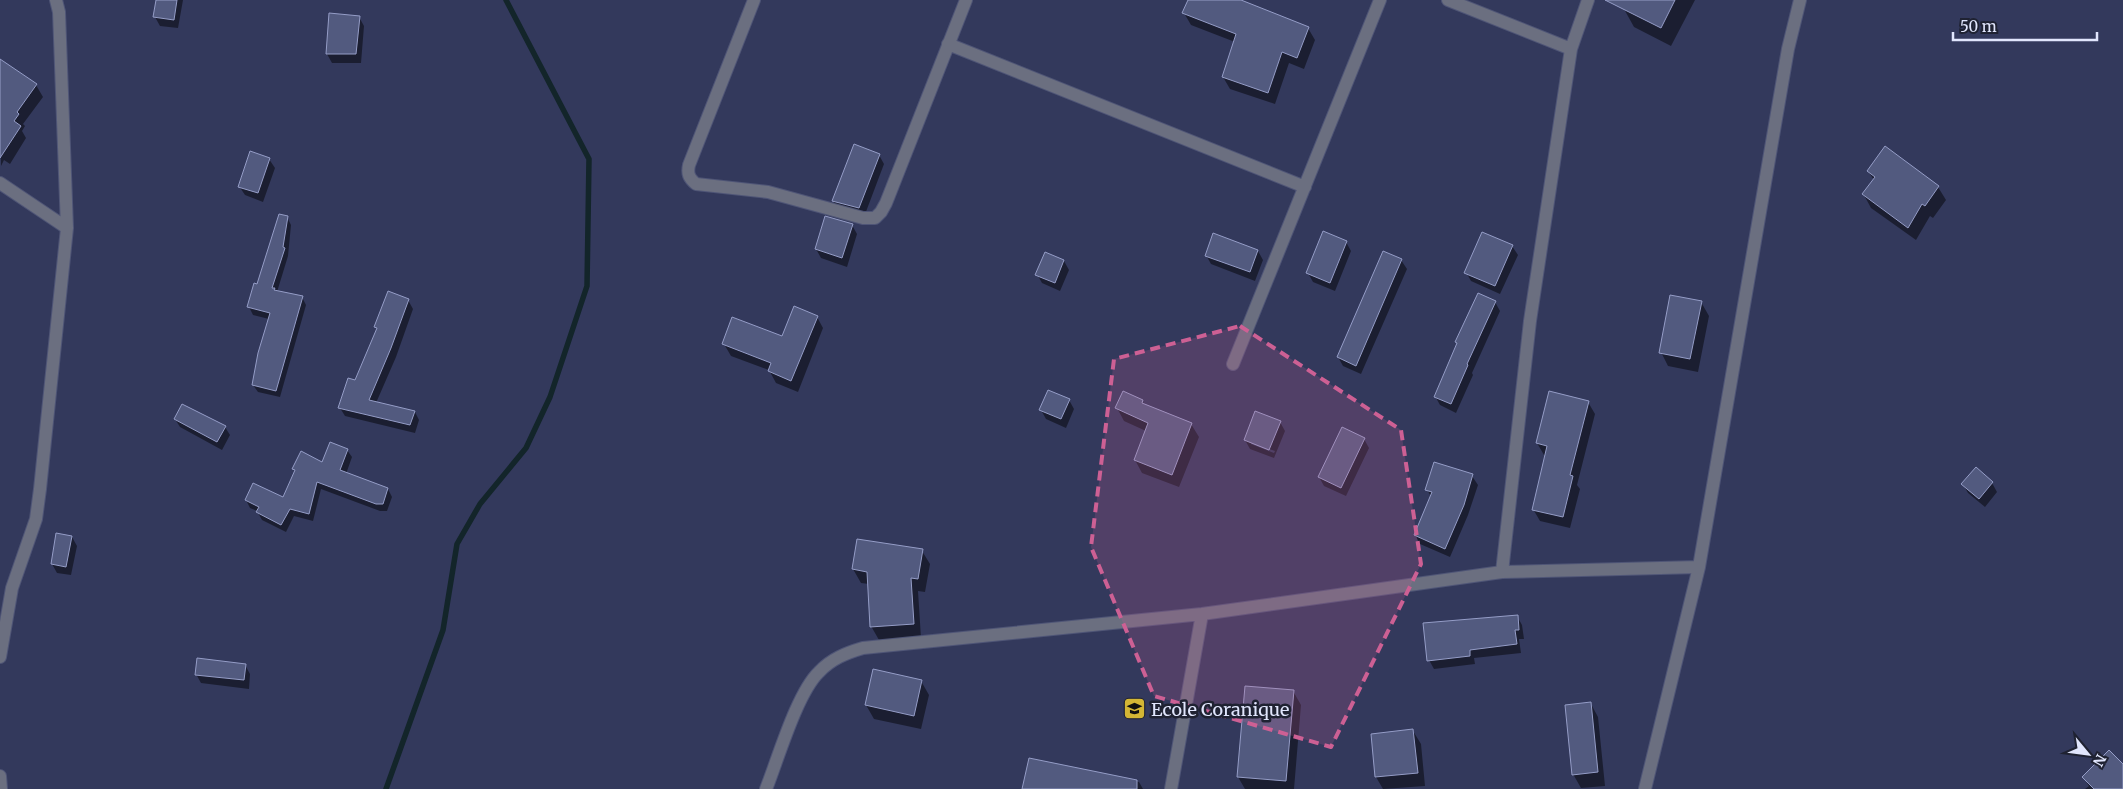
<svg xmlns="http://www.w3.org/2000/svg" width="2123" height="789" font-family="Merriweather,serif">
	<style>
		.shadow { fill: #0007; fill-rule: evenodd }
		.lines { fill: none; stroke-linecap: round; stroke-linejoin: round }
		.stream { stroke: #13252a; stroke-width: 5.5 }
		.building { fill: #525a7f; stroke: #959dc7 }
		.minor-casing { stroke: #4f5576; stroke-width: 14 }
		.minor { stroke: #6b6f80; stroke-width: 12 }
		.marked { fill: #cd6094; fill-opacity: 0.2; stroke: #cd6094; stroke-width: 4; stroke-dasharray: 10 6; stroke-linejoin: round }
		.labels { text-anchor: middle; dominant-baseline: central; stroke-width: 5; stroke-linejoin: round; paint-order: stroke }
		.poi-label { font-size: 18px; fill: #e1e6fd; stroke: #1f2232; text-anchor: start }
	</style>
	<rect width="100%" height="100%" fill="#33395c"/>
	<path class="shadow" d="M 157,0 L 183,0 L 178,28 L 160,26 L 155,17 Z
		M 1189,0 L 1238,0 L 1308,28 L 1315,40 L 1304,69 L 1289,63 L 1275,104 L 1230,89 L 1223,77 L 1235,42 L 1191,25 L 1184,13 Z
		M 1628,0 L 1695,0 L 1671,46 L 1634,27 L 1624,9 Z
		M 359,17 L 364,26 L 361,63 L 332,63 L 327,54 Z
		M 0,60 L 36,85 L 43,97 L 23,124 L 25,126 L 22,131 L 26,138 L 10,164 L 4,160 L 1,166 Z
		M 879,155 L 884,164 L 864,217 L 839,210 L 833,201 Z
		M 269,159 L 275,168 L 263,202 L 245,195 L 239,186 Z
		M 1868,171 L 1938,187 L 1946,200 L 1933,218 L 1930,216 L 1916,240 L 1871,208 L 1864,195 L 1874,180 Z
		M 287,217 L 291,225 L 288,256 L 277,292 L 302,297 L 306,305 L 280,397 L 258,392 L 253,385 L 269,319 L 253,315 L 249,307 Z
		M 852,225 L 857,234 L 847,267 L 821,258 L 816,249 Z
		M 1483,233 L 1512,246 L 1518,255 L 1500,294 L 1471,281 L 1466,272 Z
		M 1346,242 L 1351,251 L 1335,291 L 1313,282 L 1308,273 Z
		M 1258,251 L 1263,260 L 1255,281 L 1211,264 L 1206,255 Z
		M 1045,254 L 1064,261 L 1069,270 L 1060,291 L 1042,283 L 1037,274 Z
		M 1401,260 L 1407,269 L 1361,374 L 1343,366 L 1338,357 Z
		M 408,300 L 413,309 L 396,357 L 376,403 L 415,412 L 419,420 L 415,433 L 345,416 L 340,408 L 355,381 L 378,330 L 376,327 Z
		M 1495,302 L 1500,311 L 1472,373 L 1473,375 L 1456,413 L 1440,405 L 1435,396 Z
		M 1701,302 L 1709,316 L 1698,372 L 1668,366 L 1661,352 Z
		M 817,317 L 823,328 L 798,392 L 776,383 L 769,370 L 731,356 L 724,344 L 783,337 Z
		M 1069,400 L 1074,409 L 1066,428 L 1046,419 L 1041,410 Z
		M 1142,401 L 1146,406 L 1191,424 L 1199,437 L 1179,487 L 1142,473 L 1135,460 L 1146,431 L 1124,421 L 1117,408 Z
		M 1588,402 L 1595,414 L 1577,485 L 1580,489 L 1570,528 L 1540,521 L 1533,509 L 1546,456 L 1544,455 L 1537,443 Z
		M 175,419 L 225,427 L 230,435 L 222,450 L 180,427 Z
		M 1280,422 L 1285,431 L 1274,458 L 1250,449 L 1245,440 ZM 1251,442 L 1275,451 L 1274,453 L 1251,444 Z
		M 1364,439 L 1369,448 L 1346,496 L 1324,486 L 1319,477 Z
		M 347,450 L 352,457 L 346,474 L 388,489 L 392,497 L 387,511 L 380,511 L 321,489 L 313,521 L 294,516 L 286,532 L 262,520 L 257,511 L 250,508 L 246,500 L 284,499 L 295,472 L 293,469 L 323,463 Z
		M 1976,469 L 1992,483 L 1997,492 L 1985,507 L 1968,493 L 1963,484 Z
		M 1472,476 L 1478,485 L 1468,515 L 1450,557 L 1420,544 L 1415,535 L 1431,497 L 1427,489 Z
		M 72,537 L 77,546 L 71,575 L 57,573 L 52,564 Z
		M 922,551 L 930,564 L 925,592 L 918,591 L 921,638 L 879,640 L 871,626 L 869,584 L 861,583 L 853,569 Z
		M 1517,616 L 1522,625 L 1524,639 L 1519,639 L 1521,653 L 1474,658 L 1475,664 L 1434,669 L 1429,660 Z
		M 245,665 L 250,674 L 249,689 L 201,683 L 196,674 Z
		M 921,681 L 929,695 L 921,729 L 874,719 L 866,705 Z
		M 1293,691 L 1301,705 L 1294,789 L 1245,789 L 1238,777 Z
		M 1591,704 L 1598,717 L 1605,786 L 1581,788 L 1573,774 Z
		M 1413,731 L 1421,744 L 1425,786 L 1383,789 L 1376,777 L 1372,735 Z
		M 1030,760 L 1139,782 L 1143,789 L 1024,789 Z
		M 2123,766 L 2123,789 L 2085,789 L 2089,786 L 2083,777 Z"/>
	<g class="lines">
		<path class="stream" d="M 386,789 L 443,630 L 457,544 L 480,504 L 526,448 L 550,397 L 587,286 L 589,159 L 506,0"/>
	</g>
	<path class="building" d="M 156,0 L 177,0 L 174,20 L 153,17 Z
		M 1188,0 L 1241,0 L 1309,27 L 1297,58 L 1282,52 L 1268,93 L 1222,77 L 1236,34 L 1182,13 Z
		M 1605,0 L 1675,0 L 1661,28 Z
		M 329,13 L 360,16 L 356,54 L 326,54 Z
		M 0,59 L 37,84 L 17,112 L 19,114 L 14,121 L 21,126 L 0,158 Z
		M 854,144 L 880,154 L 859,208 L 832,201 Z
		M 1885,146 L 1939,186 L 1925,206 L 1922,204 L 1908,228 L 1862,194 L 1875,177 L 1867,171 Z
		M 250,151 L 270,158 L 258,193 L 238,187 Z
		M 279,214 L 288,216 L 283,247 L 285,248 L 272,288 L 275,288 L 274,290 L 303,296 L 276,391 L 252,385 L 258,353 L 270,313 L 247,307 L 254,283 L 257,284 Z
		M 825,216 L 853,224 L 842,258 L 815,249 Z
		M 1323,231 L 1347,241 L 1330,283 L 1306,273 Z
		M 1482,232 L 1513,245 L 1495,286 L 1464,273 Z
		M 1213,233 L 1258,250 L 1250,272 L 1205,256 Z
		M 1383,251 L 1402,259 L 1356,366 L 1337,357 Z
		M 1045,252 L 1064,260 L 1055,283 L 1035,275 Z
		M 388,291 L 409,299 L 391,348 L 369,400 L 415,411 L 410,425 L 338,408 L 348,378 L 355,380 L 377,328 L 374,327 Z
		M 1478,293 L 1496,301 L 1467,364 L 1468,365 L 1451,404 L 1434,397 L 1457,343 L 1455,342 Z
		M 1670,295 L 1702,301 L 1690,359 L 1659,353 Z
		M 794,306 L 818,316 L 791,381 L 768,371 L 771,363 L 722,344 L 732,317 L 782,336 Z
		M 1048,390 L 1070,399 L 1061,419 L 1039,410 Z
		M 1123,391 L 1143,400 L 1142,403 L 1192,423 L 1172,475 L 1134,460 L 1148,423 L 1115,408 Z
		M 1549,391 L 1589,401 L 1570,475 L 1573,476 L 1563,517 L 1532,510 L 1547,446 L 1536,443 Z
		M 182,404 L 226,426 L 217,442 L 174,419 Z
		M 1255,411 L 1281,421 L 1269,450 L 1244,440 Z
		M 1342,427 L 1365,438 L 1341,488 L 1318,477 Z
		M 330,442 L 348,449 L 340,470 L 388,488 L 383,504 L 376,504 L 317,482 L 309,514 L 290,509 L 281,525 L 256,512 L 259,507 L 245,500 L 253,483 L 283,497 L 295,470 L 292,469 L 301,451 L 322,462 Z
		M 1434,462 L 1473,474 L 1464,505 L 1445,549 L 1414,535 L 1432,492 L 1425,490 Z
		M 1976,467 L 1993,482 L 1979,499 L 1961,484 Z
		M 56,533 L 72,536 L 66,567 L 51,564 Z
		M 857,539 L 923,549 L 918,579 L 911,578 L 914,624 L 870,627 L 867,572 L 852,569 Z
		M 1518,615 L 1519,630 L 1515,630 L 1517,644 L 1470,650 L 1470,656 L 1427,661 L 1423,623 Z
		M 197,658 L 246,664 L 244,680 L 195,675 Z
		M 873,669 L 922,680 L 914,716 L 865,705 Z
		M 1245,686 L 1294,690 L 1286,781 L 1237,777 Z
		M 1591,702 L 1598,772 L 1572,775 L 1565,705 Z
		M 1413,729 L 1418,773 L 1375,777 L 1371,734 Z
		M 2109,750 L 2123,764 L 2123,789 L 2094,789 L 2082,777 Z
		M 1029,758 L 1137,780 L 1137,789 L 1022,789 Z"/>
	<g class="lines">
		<defs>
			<path id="minor" d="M 754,0 L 689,165 C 687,174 689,178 696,184 L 768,192 L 863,218 L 875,218 L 881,212 L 886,203 L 966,0
				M 1448,0 L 1571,49
				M 948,44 L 1305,187
				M 0,183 L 67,228
				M 1233,364 L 1380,0
				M 1502,572 L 1530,321 L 1571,49 L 1588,0
				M 0,657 L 12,588 L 36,519 L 40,489 L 67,228 L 59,12 L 56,0
				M 0,776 L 1,789
				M 766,789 C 778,759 797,693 819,672 C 831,659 846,653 863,648 L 1202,614 L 1502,572 L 1699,567
				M 1171,789 L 1202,614
				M 1645,789 L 1699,567 L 1788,49 L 1800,0"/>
		</defs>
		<use href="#minor" class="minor-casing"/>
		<use href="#minor" class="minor"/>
	</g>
	<path class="marked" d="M 1240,326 L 1401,430 L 1421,564 L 1331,747 L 1154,696 L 1091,547 L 1114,359 Z"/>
	<defs>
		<symbol id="school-square" viewBox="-11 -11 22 22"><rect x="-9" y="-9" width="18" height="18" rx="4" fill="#d4b635" stroke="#1f2232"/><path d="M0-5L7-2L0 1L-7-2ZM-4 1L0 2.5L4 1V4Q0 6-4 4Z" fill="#111"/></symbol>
	</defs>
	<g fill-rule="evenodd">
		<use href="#school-square" x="1122" y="696" width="25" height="25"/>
	</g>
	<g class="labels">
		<g class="poi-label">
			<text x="1151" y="709">Ecole Coranique</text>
		</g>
	</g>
	<g transform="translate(2088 754) rotate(119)" stroke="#1f2232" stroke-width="4" paint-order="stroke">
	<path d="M0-4L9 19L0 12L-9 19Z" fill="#e1e6fd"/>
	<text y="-8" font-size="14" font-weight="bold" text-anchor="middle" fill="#e1e6fd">N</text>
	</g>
	<path d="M1953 32v8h144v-8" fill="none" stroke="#e1e6fd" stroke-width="2.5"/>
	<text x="1960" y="32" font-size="15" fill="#e1e6fd" stroke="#1f2232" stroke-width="4" paint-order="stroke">50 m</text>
</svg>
